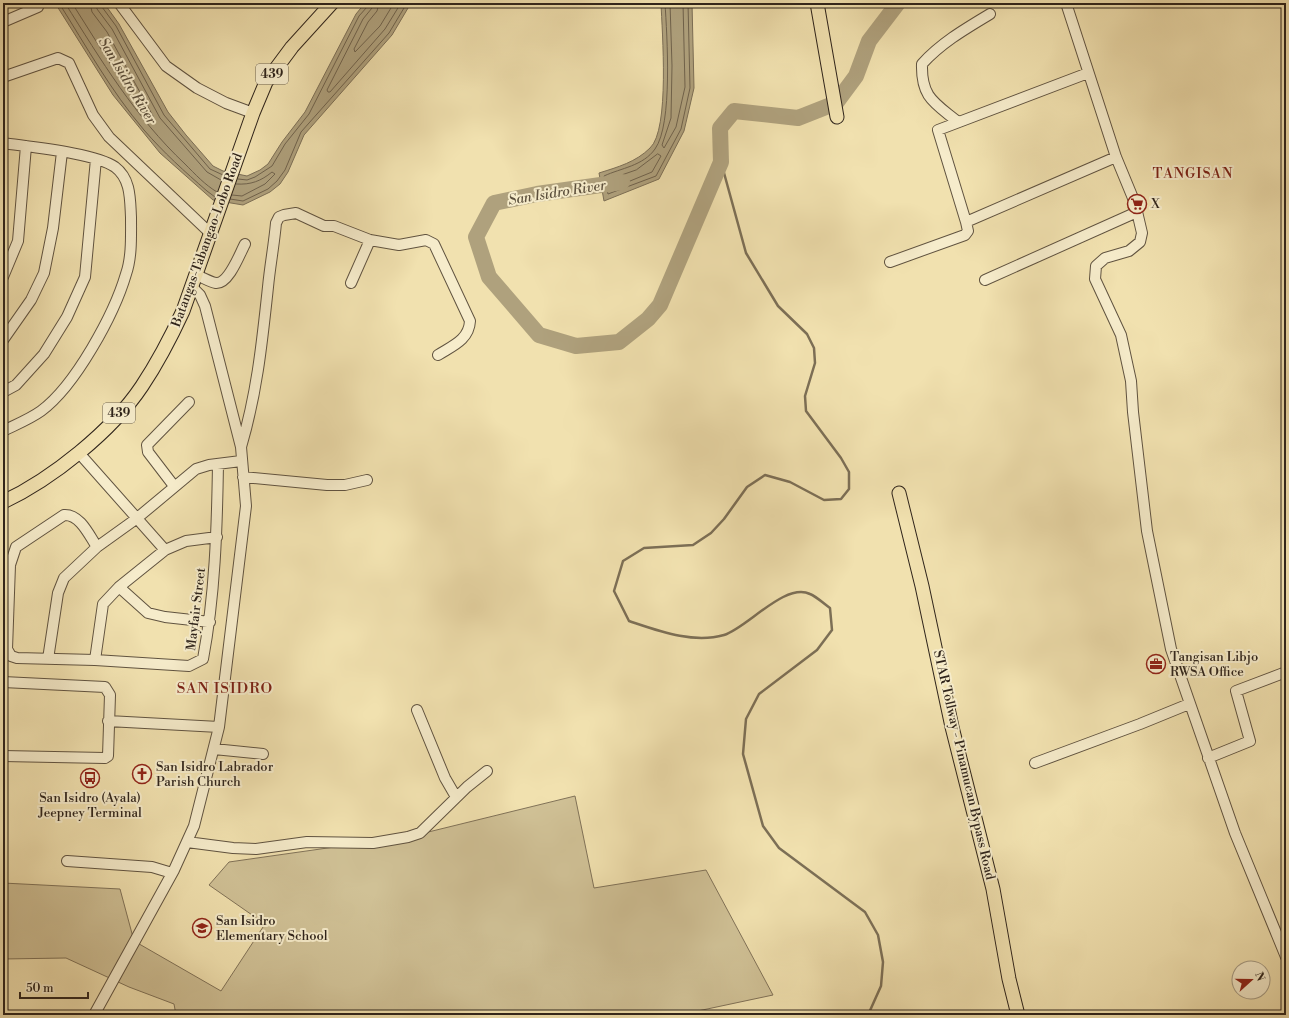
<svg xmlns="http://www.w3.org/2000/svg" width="1289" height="1018" font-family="'Libre Bodoni',serif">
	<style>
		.green { fill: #d0c196; stroke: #807258 }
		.water { fill: #afa17d; stroke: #7c6f56 }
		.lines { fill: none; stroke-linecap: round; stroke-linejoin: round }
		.shore { stroke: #6f624c; stroke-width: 1 }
		.stream { stroke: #7c6f56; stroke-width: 2.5 }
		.river { stroke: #afa17d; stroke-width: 16 }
		.minor-casing { stroke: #605340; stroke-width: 12 }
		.major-casing { stroke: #2f241b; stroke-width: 15 }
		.minor { stroke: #f6eccb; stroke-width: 10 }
		.major { stroke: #f1e1af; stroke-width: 13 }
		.labels { text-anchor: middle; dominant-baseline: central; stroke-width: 4; stroke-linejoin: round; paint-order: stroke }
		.shield { fill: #f6eccb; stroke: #6b6050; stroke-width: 1 }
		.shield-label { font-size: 12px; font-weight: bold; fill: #2f241b }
		.poi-label { font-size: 13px; fill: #2f241b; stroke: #f6eccb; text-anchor: start }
		.street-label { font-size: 13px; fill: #2f241b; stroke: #f6eccb }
		.water-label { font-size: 14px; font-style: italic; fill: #5c503d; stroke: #f6eccb }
		.neighbourhood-label { font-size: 14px; letter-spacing: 1px; fill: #7a1f14; stroke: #f6eccb }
		.quarter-label { font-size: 15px; letter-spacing: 1px; fill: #7a1f14; stroke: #f6eccb }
	</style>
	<rect width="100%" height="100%" fill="#f1e1af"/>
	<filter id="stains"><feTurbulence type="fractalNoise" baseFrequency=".005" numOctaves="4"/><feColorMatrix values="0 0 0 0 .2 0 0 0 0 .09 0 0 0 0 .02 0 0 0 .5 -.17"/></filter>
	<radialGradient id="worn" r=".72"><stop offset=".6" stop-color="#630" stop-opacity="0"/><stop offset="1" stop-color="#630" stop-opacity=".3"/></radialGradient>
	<path class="green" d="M 575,796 L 594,888 L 706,870 L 773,995 L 679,1015 L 176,1015 L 174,1004 L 129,987 L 66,958 L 3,959 L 3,883 L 120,889 L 134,941 L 221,991 L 265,924 L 209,885 L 229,862 L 412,836 Z"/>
	<path class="water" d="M 55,3 L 104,3 L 119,24 L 168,112 L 186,135 L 213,166 L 223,171 L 247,176 L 260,170 L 268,164 L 282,142 L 305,112 L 356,14 L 365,3 L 411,3 L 392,35 L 304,135 L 288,172 L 280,184 L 270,192 L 243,205 L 213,200 L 160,153 L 113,95 Z
		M 661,3 L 692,3 L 694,88 L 684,131 L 659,179 L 604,201 L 599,173 C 618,167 636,162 650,148 C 670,130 662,31 661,3 Z"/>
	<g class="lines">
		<path class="shore" d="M 59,3 C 86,46 111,91 144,130 C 163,152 185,172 207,191 L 215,197
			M 65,3 C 101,60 135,117 185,164 C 195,174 205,185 217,192
			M 72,3 L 125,87 L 149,118 L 152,119 L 153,116 L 107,32 L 92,12 L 90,3
			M 96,3 L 97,9 L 112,29 L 160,118 L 207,172 L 221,180
			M 101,3 L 102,7 L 116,26 L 164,115 L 210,169 L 223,175
			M 373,3 L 372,8 L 363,19 L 327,90 L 328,92 L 330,92 L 385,29 L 401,3
			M 379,3 L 377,11 L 368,22 L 354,49 L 355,52 L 380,26 L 394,3
			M 665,3 C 667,36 673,124 655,149 C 643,166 621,168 604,176 L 608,194 L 656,176 L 681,129 L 690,88 L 688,3
			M 670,3 L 672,66 L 671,118 L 662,145 L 664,148 L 676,127 L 685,87 L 683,3
			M 658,154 L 661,156 L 652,172 L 613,188 L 610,187 L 610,179 L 636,170 Z
			M 238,179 L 247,180 L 255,177 L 272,166 L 285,144 L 309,114 L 359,16 L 367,7 L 367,3
			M 232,195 L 242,196 L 265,184 L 275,174 L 272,172 C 261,181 251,185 236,184
			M 230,199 L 243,201 L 268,189 L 277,181 L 285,170 L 301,132 L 389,33 L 407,3"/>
		<path class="stream" d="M 721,162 L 746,253 L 778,306 L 807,334 L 814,348 L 815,363 L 805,396 L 806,411 L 841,458 L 849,472 L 849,489 L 841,499 L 824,500 L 790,482 L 765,475 L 747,487 L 724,519 L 711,533 L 693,545 L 644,548 L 623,561 L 614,591 L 629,621 C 659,631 693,644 724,635 C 747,628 785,582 810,594 C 817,597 823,603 830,608 L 832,630 L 817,650 L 759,694 L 746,719 L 743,754 L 763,826 L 779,848 L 865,912 L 878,935 L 883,962 L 881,986 L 868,1015"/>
		<path class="river" d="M 622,182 L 537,194 L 494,203 L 476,237 L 489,277 L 539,335 L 576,346 L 619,342 L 648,319 L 660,305 L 721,162 L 720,128 L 734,111 L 798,118 L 836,103 L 856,76 L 869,41 L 898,3"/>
		<defs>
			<path id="minor" d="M 119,3 L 166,66 L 197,88 L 226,103 L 253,113
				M 1066,3 L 1116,157 L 1135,203 L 1142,233 L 1140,242 L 1129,251 L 1105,258 L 1096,266 L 1095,279 L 1121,335 L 1131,381 L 1133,412 L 1147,531 L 1171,649 L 1235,833 L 1286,957
				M 3,22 L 38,7
				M 1088,73 L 938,130 L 966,222 L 1116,157
				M 3,77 L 58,58 L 69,63 L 93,115 L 109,137 L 210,233
				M 958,122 C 935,103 921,98 922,64 C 941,43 965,29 990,14
				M 3,143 C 30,147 95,153 115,167 C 131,179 130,199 131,217 C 131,235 132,257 126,274 C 114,315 75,386 41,411 C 30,419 15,425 3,431
				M 890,262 L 965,235 L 968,231 L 966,222
				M 196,275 C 202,277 210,282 216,283 C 229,284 240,253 245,244
				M 3,277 L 18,241 L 26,146
				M 985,280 L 1137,212
				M 351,283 L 370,240
				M 3,340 L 31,300 L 44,273 L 53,228 L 62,152
				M 3,392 L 16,385 L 44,354 L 67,317 L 85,277 L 96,159
				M 241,447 C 257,393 262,343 268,287 C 270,266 274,245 276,223 L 279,217 L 284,215 L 296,213 L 324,226 L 334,226 L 370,240 L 399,245 L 426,240 L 434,244 L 470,321 C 469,340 452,346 438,355
				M 79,453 L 165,550
				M 243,477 L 327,485 L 345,485 L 367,480
				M 174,486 L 148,452 L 147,445 L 189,402
				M 97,547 C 89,535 80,514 64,515 L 16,547 L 10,565 L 7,649 L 11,656 L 17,658 L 95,660 L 189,666 L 203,659 C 215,595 217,529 218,464
				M 119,587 L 148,613 L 165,617 L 210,622
				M 48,659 L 58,593 L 64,578 L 97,547 L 136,519 L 196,469 L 209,465 L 241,461
				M 95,660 L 103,604 L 119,587 L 165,550 L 186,541 L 217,537
				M 3,682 L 105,687 L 110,695 L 108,756 L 105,758 L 3,756
				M 417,710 L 445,778 L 456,797
				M 108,721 L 219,727
				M 214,749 L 263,754
				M 1208,758 L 1250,741 L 1236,691 L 1286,672
				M 1035,763 L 1140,724 L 1189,704
				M 187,842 L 233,848 L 256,849 L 307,842 L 373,843 L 408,837 L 420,833 L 467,787 L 487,771
				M 67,861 L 152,867 L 172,873
				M 94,1015 L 174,870 L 194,826 L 219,727 L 246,506 L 241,447 L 205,306 L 200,295 L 191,286"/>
			<path id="major" d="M 817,3 L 837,117
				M 899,493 L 922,586 L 952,727 L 993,889 L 1009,979 L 1018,1015
				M 3,502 C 52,479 112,431 142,386 C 158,362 171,337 183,311 L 253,113 L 266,82 L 292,47 L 332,3"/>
		</defs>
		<use href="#minor" class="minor-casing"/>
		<use href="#major" class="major-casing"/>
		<use href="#minor" class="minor"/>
		<use href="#major" class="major"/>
	</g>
	<defs>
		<symbol id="supermarket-ring" viewBox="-11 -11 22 22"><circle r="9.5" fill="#f6eccb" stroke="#8f2418" stroke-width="1.5"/><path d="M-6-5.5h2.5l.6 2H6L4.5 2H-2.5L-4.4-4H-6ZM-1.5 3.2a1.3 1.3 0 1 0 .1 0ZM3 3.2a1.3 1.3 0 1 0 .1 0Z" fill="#8f2418"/></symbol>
		<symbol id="office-ring" viewBox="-11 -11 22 22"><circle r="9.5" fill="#f6eccb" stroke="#8f2418" stroke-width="1.5"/><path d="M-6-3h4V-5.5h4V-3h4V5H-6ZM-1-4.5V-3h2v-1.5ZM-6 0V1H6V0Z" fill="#8f2418"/></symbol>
		<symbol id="church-ring" viewBox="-11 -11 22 22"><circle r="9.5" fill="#f6eccb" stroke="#8f2418" stroke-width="1.5"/><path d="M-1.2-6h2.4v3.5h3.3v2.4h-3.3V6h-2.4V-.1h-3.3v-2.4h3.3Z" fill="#8f2418"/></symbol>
		<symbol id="bus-ring" viewBox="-11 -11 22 22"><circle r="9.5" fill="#f6eccb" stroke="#8f2418" stroke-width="1.5"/><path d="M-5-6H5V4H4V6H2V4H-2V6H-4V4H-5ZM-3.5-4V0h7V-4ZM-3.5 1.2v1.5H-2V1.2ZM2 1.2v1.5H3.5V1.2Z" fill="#8f2418"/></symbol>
		<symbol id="school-ring" viewBox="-11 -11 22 22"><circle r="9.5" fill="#f6eccb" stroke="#8f2418" stroke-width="1.5"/><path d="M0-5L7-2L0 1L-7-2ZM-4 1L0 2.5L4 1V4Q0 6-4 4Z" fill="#8f2418"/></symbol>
	</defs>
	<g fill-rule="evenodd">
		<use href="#supermarket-ring" x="1126" y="193" width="22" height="22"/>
		<use href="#office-ring" x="1145" y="653" width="22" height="22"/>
		<use href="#church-ring" x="131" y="763" width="22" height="22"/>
		<use href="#bus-ring" x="79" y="767" width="22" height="22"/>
		<use href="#school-ring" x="191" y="917" width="22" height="22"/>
	</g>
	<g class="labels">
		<g class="shield">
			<rect x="256" y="64" width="32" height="20" rx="3"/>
			<rect x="103" y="403" width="32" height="20" rx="3"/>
		</g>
		<g class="shield-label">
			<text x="272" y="74">439</text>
			<text x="119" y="413">439</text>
		</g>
		<g class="poi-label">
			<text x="1151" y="204">X</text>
			<text x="1170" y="657">Tangisan Libjo<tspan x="1170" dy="15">RWSA Office</tspan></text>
			<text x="156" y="767">San Isidro Labrador<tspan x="156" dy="15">Parish Church</tspan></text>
			<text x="90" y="798" text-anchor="middle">San Isidro (Ayala)<tspan x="90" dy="15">Jeepney Terminal</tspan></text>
			<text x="216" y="921">San Isidro<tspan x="216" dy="15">Elementary School</tspan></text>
		</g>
		<g class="street-label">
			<text transform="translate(207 240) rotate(-70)">Batangas-Tabangao-Lobo Road</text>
			<text transform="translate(196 609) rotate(-83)">Mayfair Street</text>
			<text transform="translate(964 765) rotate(77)">STAR Tollway - Pinamucan Bypass Road</text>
		</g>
		<g class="water-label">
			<text transform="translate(127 81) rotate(59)">San Isidro River</text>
			<text transform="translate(557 193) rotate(-9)">San Isidro River</text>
		</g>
		<g class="neighbourhood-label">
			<text x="1193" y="174">TANGISAN</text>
		</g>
		<g class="quarter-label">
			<text x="225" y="688">SAN ISIDRO</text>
		</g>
	</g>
	<rect width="1289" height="1018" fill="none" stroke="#f1e1af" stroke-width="16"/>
	<rect x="4" y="4" width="1281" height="1010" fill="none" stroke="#2f241b" stroke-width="2"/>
	<rect x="8" y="8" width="1273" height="1002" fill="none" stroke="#2f241b"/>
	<g transform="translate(1251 980) rotate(69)"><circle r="19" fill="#f6eccb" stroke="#a69c85"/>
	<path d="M0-3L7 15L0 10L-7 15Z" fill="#8f2418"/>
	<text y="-6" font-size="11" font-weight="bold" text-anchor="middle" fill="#2f241b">N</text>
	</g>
	<path d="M20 992v6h68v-6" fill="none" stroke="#2f241b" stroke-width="2"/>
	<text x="26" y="992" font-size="12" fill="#2f241b" stroke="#f6eccb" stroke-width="3" paint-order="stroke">50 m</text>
	<rect width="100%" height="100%" filter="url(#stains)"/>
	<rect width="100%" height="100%" fill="url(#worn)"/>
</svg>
